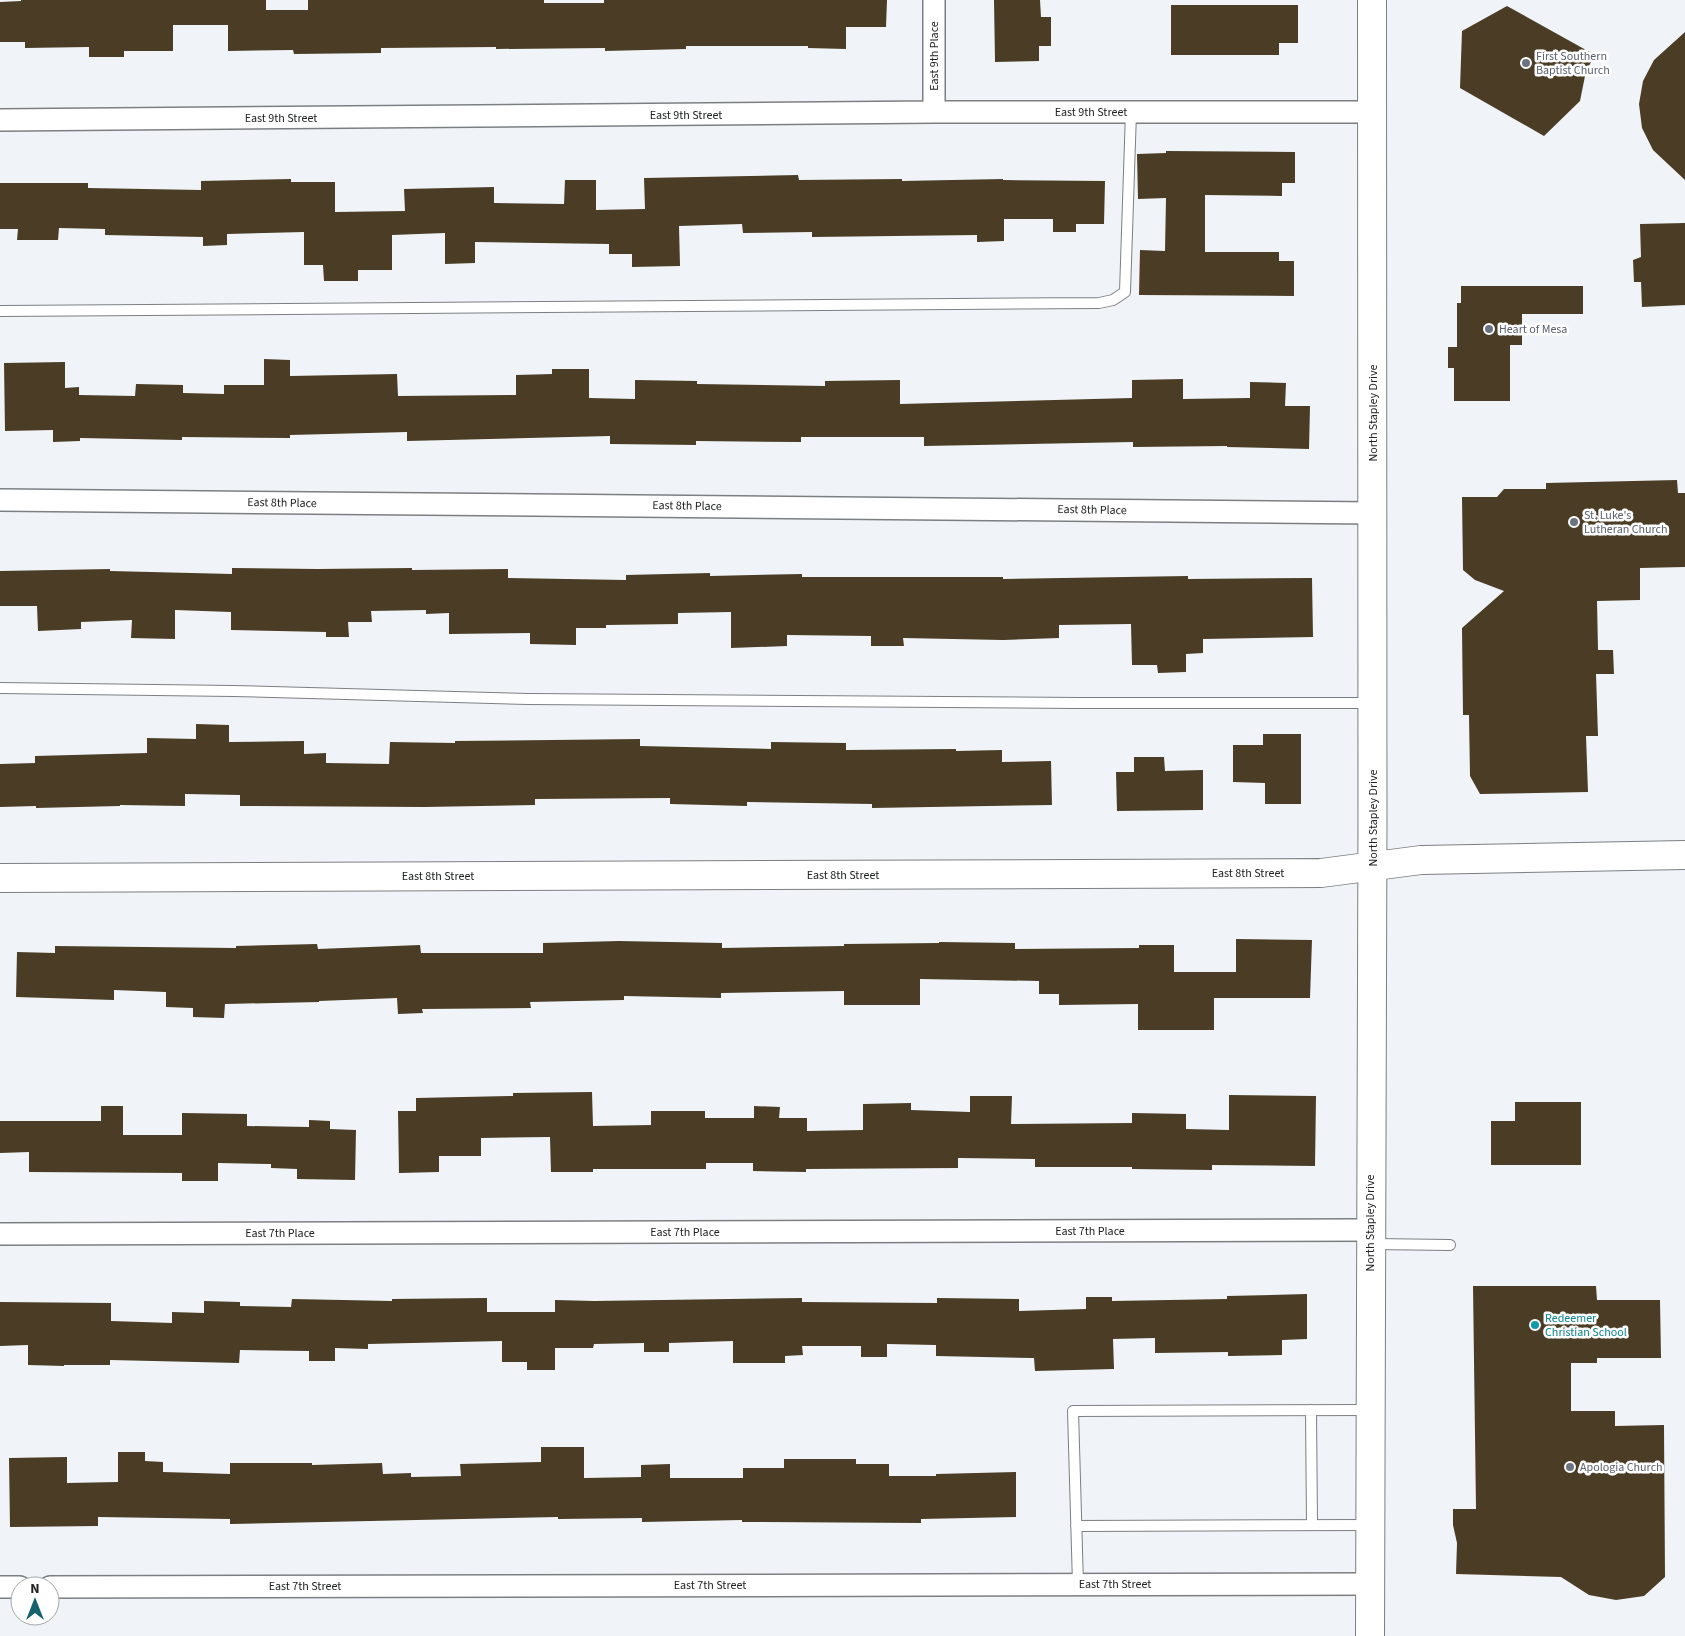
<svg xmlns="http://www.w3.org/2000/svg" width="1685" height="1636" font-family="'Source Sans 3',sans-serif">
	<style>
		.building { fill: #4a3c25 }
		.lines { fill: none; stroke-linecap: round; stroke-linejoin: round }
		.lane-casing { stroke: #7c7f82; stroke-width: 12 }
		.street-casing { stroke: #7c7f82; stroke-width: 24 }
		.secondary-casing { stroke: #7c7f82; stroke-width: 30 }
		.lane { stroke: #fff; stroke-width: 10 }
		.street { stroke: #fff; stroke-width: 21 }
		.secondary { stroke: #fff; stroke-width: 28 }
		.worship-dot { fill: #6b7280; stroke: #fff; stroke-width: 2 }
		.culture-dot { fill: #0f9aa8; stroke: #fff; stroke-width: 2 }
		.labels { text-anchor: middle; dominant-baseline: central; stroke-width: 5; stroke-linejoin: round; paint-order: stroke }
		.street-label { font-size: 12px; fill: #202223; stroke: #fff }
		.worship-label { font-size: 12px; fill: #5b616d; stroke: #fff; text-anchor: start }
		.culture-label { font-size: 12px; fill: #0d838f; stroke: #fff; text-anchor: start }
	</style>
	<rect width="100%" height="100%" fill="#f0f4f8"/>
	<path class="building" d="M 21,0 L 266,0 L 266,10 L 308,10 L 308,0 L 544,0 L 544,3 L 604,3 L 604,0 L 887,0 L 886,27 L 846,27 L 846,49 L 808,48 L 808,46 L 686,46 L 686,49 L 605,51 L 605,48 L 496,49 L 496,47 L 381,48 L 381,53 L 294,54 L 293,50 L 228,51 L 228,25 L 173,25 L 173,51 L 124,51 L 124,57 L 89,57 L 89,47 L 25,48 L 25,42 L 0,42 L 0,2 L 21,1 Z
		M 994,0 L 1040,0 L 1041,17 L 1051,17 L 1051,46 L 1039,46 L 1039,61 L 995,62 Z
		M 1171,5 L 1298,5 L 1298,43 L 1279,43 L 1279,55 L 1171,55 Z
		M 1507,6 L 1595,55 L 1586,71 L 1580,101 L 1544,136 L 1460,88 L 1462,31 Z
		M 1685,32 L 1685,180 L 1653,150 L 1642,128 L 1639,104 L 1643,81 L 1654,60 Z
		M 1166,151 L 1295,152 L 1295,183 L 1282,183 L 1282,196 L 1205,195 L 1205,252 L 1279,252 L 1279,261 L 1294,261 L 1294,296 L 1139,295 L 1140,250 L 1165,251 L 1166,198 L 1138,199 L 1137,154 L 1166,153 Z
		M 798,175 L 799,180 L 902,179 L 902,181 L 1003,179 L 1003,180 L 1105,181 L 1104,224 L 1076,224 L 1076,232 L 1053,232 L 1053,219 L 1004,219 L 1004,241 L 977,242 L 977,235 L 812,237 L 812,232 L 743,233 L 742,224 L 679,226 L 680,266 L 632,267 L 632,254 L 609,254 L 609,244 L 475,242 L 475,263 L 445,264 L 445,233 L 392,235 L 392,270 L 358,270 L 358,281 L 324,281 L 323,265 L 304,265 L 304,232 L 227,234 L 227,245 L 203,246 L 203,237 L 105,235 L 105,229 L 59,228 L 58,240 L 17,240 L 18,229 L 0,229 L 0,183 L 88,183 L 88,188 L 201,190 L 201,181 L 291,179 L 291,182 L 335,182 L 335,212 L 405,211 L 404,189 L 494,187 L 494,203 L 564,204 L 565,180 L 596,180 L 596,210 L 645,209 L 644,178 Z
		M 1685,223 L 1685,305 L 1642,307 L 1641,282 L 1634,282 L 1633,260 L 1641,257 L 1640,224 Z
		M 1461,286 L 1583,286 L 1583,314 L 1522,314 L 1522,345 L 1510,345 L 1510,401 L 1454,401 L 1454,368 L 1448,368 L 1448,347 L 1457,347 L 1457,303 L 1461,303 Z
		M 264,359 L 290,360 L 290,376 L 397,374 L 398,396 L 516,395 L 516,375 L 552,374 L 552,369 L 589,369 L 589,398 L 635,399 L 635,380 L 697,381 L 697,384 L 825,386 L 825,381 L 900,380 L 900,404 L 1132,398 L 1132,380 L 1183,379 L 1183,399 L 1250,398 L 1250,382 L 1286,383 L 1285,406 L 1310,406 L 1309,449 L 1227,447 L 1227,446 L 1133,447 L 1133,442 L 924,446 L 924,437 L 801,437 L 801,442 L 696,441 L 696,445 L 610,444 L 610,436 L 407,441 L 407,432 L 290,435 L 290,438 L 182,437 L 182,440 L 80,438 L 80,441 L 53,442 L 53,430 L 5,431 L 4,363 L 65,362 L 65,388 L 79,387 L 79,395 L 135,396 L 136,384 L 183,385 L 183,393 L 224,394 L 224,385 L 264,385 Z
		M 1677,480 L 1678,493 L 1685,493 L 1685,567 L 1640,568 L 1640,600 L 1597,601 L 1598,650 L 1613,650 L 1614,674 L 1596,674 L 1598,736 L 1586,736 L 1588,792 L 1480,794 L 1470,776 L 1469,715 L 1463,715 L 1462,628 L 1504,591 L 1475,580 L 1463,570 L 1462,497 L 1497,497 L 1504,489 L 1546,489 L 1546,483 Z
		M 232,568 L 317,569 L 412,568 L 412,570 L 508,569 L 508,578 L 626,580 L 626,575 L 710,573 L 710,576 L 802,574 L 802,577 L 1003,577 L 1003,579 L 1188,576 L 1188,579 L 1312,578 L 1313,637 L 1203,639 L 1203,653 L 1186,654 L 1186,672 L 1158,673 L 1157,665 L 1132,665 L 1131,624 L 1059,625 L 1059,638 L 1003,640 L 903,638 L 904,646 L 871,646 L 871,636 L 787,635 L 787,646 L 731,648 L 731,612 L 678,613 L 678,624 L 606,625 L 606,628 L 576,628 L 576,645 L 530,644 L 530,633 L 449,634 L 449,613 L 426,614 L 426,610 L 371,611 L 372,622 L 348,622 L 349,637 L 326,637 L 326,632 L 231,630 L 231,612 L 175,610 L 175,639 L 131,638 L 132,620 L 81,622 L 81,629 L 38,631 L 37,606 L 0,606 L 0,571 L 110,569 L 110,571 L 232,574 Z
		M 196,724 L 229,725 L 229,742 L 304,741 L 304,754 L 326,753 L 326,763 L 389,764 L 390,742 L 455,743 L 455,741 L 640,739 L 640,746 L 771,749 L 771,742 L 846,743 L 846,750 L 956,749 L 956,751 L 1002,750 L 1002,762 L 1051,761 L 1052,805 L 872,808 L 872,804 L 747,802 L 747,806 L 670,804 L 670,798 L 535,799 L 535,805 L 424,807 L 240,806 L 240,795 L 185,794 L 185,806 L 120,805 L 120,806 L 36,808 L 36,806 L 0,807 L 0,764 L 35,763 L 35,756 L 147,753 L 147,738 L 196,739 Z
		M 1263,734 L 1301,734 L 1301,804 L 1265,804 L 1265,783 L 1233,782 L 1233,745 L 1263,745 Z
		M 1134,757 L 1164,757 L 1165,771 L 1203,770 L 1203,810 L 1117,811 L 1116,772 L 1134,772 Z
		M 1236,939 L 1312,940 L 1310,998 L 1214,998 L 1214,1030 L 1138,1030 L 1138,1004 L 1059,1005 L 1059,994 L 1039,994 L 1039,981 L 920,979 L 920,1005 L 844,1005 L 844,991 L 721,993 L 721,998 L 624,996 L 624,1000 L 530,1002 L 531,1008 L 422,1009 L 423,1013 L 398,1014 L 397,998 L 319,1001 L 319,1002 L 225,1004 L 224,1018 L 193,1017 L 193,1008 L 166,1007 L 166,992 L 114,990 L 114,1000 L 16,997 L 17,952 L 55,953 L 55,946 L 236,948 L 236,946 L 317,944 L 318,949 L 420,945 L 421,953 L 543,953 L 543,943 L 619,941 L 722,943 L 722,948 L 844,946 L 844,944 L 939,943 L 939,942 L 1015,943 L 1015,949 L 1139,948 L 1139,945 L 1174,945 L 1174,972 L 1236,972 Z
		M 592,1092 L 593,1126 L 651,1125 L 651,1111 L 705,1111 L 705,1118 L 754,1118 L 754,1106 L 780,1107 L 779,1118 L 807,1118 L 807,1131 L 863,1130 L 863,1104 L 911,1103 L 911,1110 L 970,1112 L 970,1096 L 1012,1096 L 1011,1124 L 1132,1123 L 1132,1113 L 1186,1114 L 1186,1129 L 1229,1130 L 1229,1095 L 1316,1096 L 1315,1166 L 1212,1165 L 1212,1170 L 1132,1169 L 1132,1167 L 1035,1167 L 1035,1159 L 958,1158 L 958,1168 L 806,1169 L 806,1172 L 753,1171 L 753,1163 L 706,1163 L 706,1169 L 593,1169 L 593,1172 L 551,1172 L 550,1137 L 481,1138 L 481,1156 L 439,1156 L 439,1172 L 399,1173 L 398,1111 L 416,1111 L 416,1098 L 513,1096 L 513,1093 Z
		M 1515,1102 L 1581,1102 L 1581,1165 L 1491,1165 L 1491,1121 L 1515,1121 Z
		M 101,1106 L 123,1106 L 123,1135 L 182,1135 L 182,1113 L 247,1114 L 247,1126 L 309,1127 L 309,1120 L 330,1121 L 330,1129 L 356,1130 L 355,1180 L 297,1179 L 297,1169 L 271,1168 L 271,1164 L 218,1163 L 218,1181 L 182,1181 L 182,1173 L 29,1172 L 29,1152 L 0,1153 L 0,1121 L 101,1121 Z
		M 1473,1286 L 1596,1286 L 1597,1300 L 1660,1300 L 1661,1358 L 1597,1358 L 1597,1363 L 1571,1363 L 1571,1411 L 1615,1411 L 1615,1426 L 1664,1425 L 1665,1577 L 1644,1596 L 1616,1600 L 1589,1595 L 1561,1577 L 1456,1574 L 1457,1543 L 1453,1525 L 1453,1509 L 1476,1509 Z
		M 1307,1294 L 1307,1339 L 1282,1340 L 1282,1355 L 1228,1356 L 1228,1352 L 1155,1353 L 1155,1338 L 1113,1339 L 1114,1369 L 1035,1371 L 1034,1358 L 936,1356 L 936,1345 L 887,1344 L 887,1357 L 861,1357 L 861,1346 L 802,1346 L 803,1355 L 785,1356 L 785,1363 L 733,1363 L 733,1341 L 669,1343 L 669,1352 L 644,1352 L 644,1343 L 594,1344 L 593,1348 L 555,1348 L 555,1370 L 527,1370 L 527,1362 L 502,1362 L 502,1341 L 368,1344 L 368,1349 L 335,1348 L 335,1361 L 309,1361 L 309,1351 L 240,1350 L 239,1363 L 110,1360 L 110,1365 L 64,1365 L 64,1366 L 28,1365 L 28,1345 L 0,1346 L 0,1302 L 111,1303 L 111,1321 L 172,1323 L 172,1312 L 204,1313 L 204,1301 L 240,1302 L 240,1306 L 291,1307 L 292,1299 L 392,1301 L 392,1299 L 487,1298 L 487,1312 L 555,1312 L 555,1300 L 594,1301 L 802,1298 L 802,1302 L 937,1303 L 937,1298 L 1019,1299 L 1019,1311 L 1086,1309 L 1086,1297 L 1112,1297 L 1112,1301 L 1227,1299 L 1227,1296 Z
		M 541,1447 L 584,1447 L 584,1478 L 641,1477 L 641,1465 L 670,1464 L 670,1478 L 743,1478 L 743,1468 L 784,1468 L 784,1459 L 856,1459 L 856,1464 L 889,1464 L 889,1476 L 936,1476 L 936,1474 L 1016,1472 L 1016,1517 L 921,1519 L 921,1523 L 742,1522 L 742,1520 L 642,1522 L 642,1518 L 558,1519 L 558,1517 L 230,1524 L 230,1519 L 98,1517 L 98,1526 L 10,1527 L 9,1458 L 67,1457 L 67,1483 L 118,1482 L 118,1452 L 145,1452 L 145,1461 L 163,1462 L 163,1472 L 230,1474 L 230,1463 L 312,1463 L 312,1465 L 382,1463 L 383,1474 L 411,1473 L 411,1477 L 461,1476 L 460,1464 L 541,1462 Z"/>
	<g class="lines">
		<defs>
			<path id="lane" d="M 0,311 L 1099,303 L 1113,300 L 1125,292 L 1131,112
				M 0,688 L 233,691 L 529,699 L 1078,703 L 1371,703
				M 1373,1244 L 1450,1245
				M 1311,1410 L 1312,1525
				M 1076,1526 L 1370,1525
				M 1078,1584 L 1073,1411 L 1369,1410"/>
			<path id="street" d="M 934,112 L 934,0
				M 0,120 L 934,112 L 1373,112
				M 0,500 L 1373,513
				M 0,1234 L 1370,1230
				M 0,1587 L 20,1587
				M 50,1587 L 1370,1584"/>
			<path id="secondary" d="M 0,878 L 1321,873 L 1421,860 L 1685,855
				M 1370,1636 C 1370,1091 1376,545 1372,0"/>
		</defs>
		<use href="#lane" class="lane-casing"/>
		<use href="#street" class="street-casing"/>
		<use href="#secondary" class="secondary-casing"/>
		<use href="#lane" class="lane"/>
		<use href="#street" class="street"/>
		<use href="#secondary" class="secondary"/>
	</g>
	<g class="worship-dot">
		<circle cx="1526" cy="63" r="5"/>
		<circle cx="1489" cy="329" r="5"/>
		<circle cx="1574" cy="522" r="5"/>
		<circle cx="1570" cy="1467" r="5"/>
	</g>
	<circle class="culture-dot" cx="1535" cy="1325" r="5"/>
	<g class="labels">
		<g class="street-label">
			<text transform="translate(934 56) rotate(-90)">East 9th Place</text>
			<text x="1091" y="112">East 9th Street</text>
			<text x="686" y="115">East 9th Street</text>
			<text x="281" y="118">East 9th Street</text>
			<text transform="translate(1373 413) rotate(-90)">North Stapley Drive</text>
			<text transform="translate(282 503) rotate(1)">East 8th Place</text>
			<text transform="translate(687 506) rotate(1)">East 8th Place</text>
			<text transform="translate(1092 510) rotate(1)">East 8th Place</text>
			<text transform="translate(1373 818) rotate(-90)">North Stapley Drive</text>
			<text x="1248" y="873">East 8th Street</text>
			<text x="843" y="875">East 8th Street</text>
			<text x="438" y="876">East 8th Street</text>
			<text transform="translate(1370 1223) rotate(-90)">North Stapley Drive</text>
			<text x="1090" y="1231">East 7th Place</text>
			<text x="685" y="1232">East 7th Place</text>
			<text x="280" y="1233">East 7th Place</text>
			<text x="1115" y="1584">East 7th Street</text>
			<text x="710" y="1585">East 7th Street</text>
			<text x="305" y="1586">East 7th Street</text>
		</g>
		<g class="worship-label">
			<text x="1536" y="56">First Southern<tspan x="1536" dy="14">Baptist Church</tspan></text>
			<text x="1499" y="329">Heart of Mesa</text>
			<text x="1584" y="515">St. Luke's<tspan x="1584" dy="14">Lutheran Church</tspan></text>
			<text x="1580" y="1467">Apologia Church</text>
		</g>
		<g class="culture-label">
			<text x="1545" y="1318">Redeemer<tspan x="1545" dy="14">Christian School</tspan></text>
		</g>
	</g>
	<g transform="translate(35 1601)"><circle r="24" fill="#ffffff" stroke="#a6a7a7"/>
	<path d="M0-4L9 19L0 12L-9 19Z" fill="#15616d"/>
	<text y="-8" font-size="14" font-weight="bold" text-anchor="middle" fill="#202223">N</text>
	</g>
</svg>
